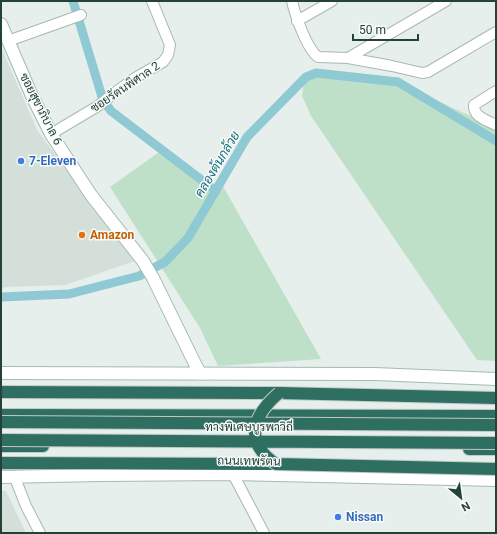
<svg xmlns="http://www.w3.org/2000/svg" width="497" height="534" font-family="Roboto,Sarabun,sans-serif">
	<style>
		.built { fill: #d4dfda }
		.green { fill: #bfe0c8 }
		.lines { fill: none; stroke-linecap: round; stroke-linejoin: round }
		.canal { stroke: #8ec9d4; stroke-width: 9 }
		.street-casing { stroke: #a8b8b2; stroke-width: 12 }
		.secondary-casing { stroke: #a4bbb3; stroke-width: 14 }
		.highway-casing { stroke: #c2cac8; stroke-width: 14 }
		.street { stroke: #fff; stroke-width: 10 }
		.secondary { stroke: #fff; stroke-width: 12 }
		.highway { stroke: #2f6f62; stroke-width: 12 }
		.highway-bridge-casing { stroke: #c2cac8; stroke-width: 14; stroke-linecap: butt }
		.highway-bridge { stroke: #2f6f62; stroke-width: 12 }
		.shop-dot { fill: #3f7fe0; stroke: #f7fbf9; stroke-width: 1.5 }
		.food-dot { fill: #e8710a; stroke: #f7fbf9; stroke-width: 1.5 }
		.labels { text-anchor: middle; dominant-baseline: central; stroke-width: 3; stroke-linejoin: round; paint-order: stroke }
		.street-label { font-size: 12px; fill: #24423a; stroke: #f7fbf9 }
		.shop-label { font-size: 12px; font-weight: bold; fill: #366cbe; stroke: #f7fbf9; text-anchor: start }
		.food-label { font-size: 12px; font-weight: bold; fill: #c56008; stroke: #f7fbf9; text-anchor: start }
		.water-label { font-size: 13px; font-style: italic; fill: #1c6f80; stroke: #f7fbf9 }
	</style>
	<rect width="100%" height="100%" fill="#e6efeb"/>
	<path class="built" d="M 1,47 L 37,130 L 135,261 L 65,285 L 5,287 L 1,290 Z
		M 6,491 L 26,533 L 1,533 L 1,491 Z"/>
	<path class="green" d="M 320,73 L 397,82 L 496,128 L 496,361 L 477,360 L 311,116 L 302,96 L 304,82 Z
		M 162,150 L 211,185 L 220,181 L 321,359 L 218,366 L 200,328 L 110,187 Z"/>
	<g class="lines">
		<path class="canal" d="M 73,1 L 103,100 L 111,111 L 216,191
			M 1,297 L 69,294 L 139,276 L 165,262 L 188,238 L 247,137 L 306,77 L 316,73 L 398,82 L 496,141"/>
		<defs>
			<path id="street" d="M 292,1 C 295,15 307,49 318,57 L 348,58 L 392,66 L 422,73 L 428,72 L 496,32
				M 297,21 L 332,1
				M 8,41 L 81,15
				M 348,58 L 446,1
				M 496,91 L 474,105 C 473,117 487,120 496,125
				M 51,134 L 98,106 L 113,94 L 135,78 L 163,62 L 168,55 L 170,45 L 152,1
				M 233,474 L 264,533
				M 15,478 L 26,506 L 40,533"/>
			<path id="secondary" d="M 1,24 L 32,96 L 51,134 L 91,195 L 143,261 L 153,278 L 200,374
				M 1,373 L 375,374 L 496,379
				M 1,477 L 99,475 L 233,474 L 496,480"/>
			<path id="highway" d="M 1,392 L 279,393 L 496,398
				M 1,415 L 496,416
				M 1,446 L 43,446
				M 469,449 L 496,449
				M 1,463 L 276,464"/>
		</defs>
		<use href="#street" class="street-casing"/>
		<use href="#secondary" class="secondary-casing"/>
		<use href="#highway" class="highway-casing"/>
		<use href="#street" class="street"/>
		<use href="#secondary" class="secondary"/>
		<use href="#highway" class="highway"/>
		<defs>
			<path id="highway-bridge" d="M 279,393 C 253,415 243,442 276,464 L 496,469
				M 1,422 L 496,425
				M 1,440 L 496,443"/>
		</defs>
		<use href="#highway-bridge" class="highway-bridge-casing"/>
		<use href="#highway-bridge" class="highway-bridge"/>
	</g>
	<g class="shop-dot">
		<circle cx="21" cy="161" r="4"/>
		<circle cx="338" cy="517" r="4"/>
	</g>
	<circle class="food-dot" cx="82" cy="235" r="4"/>
	<g class="labels">
		<g class="street-label">
			<text transform="translate(125 87) rotate(-34)">ซอยรัตนพิศาล 2</text>
			<text transform="translate(41 109) rotate(63)">ซอยสุขาภิบาล 6</text>
			<text x="249" y="427">ทางพิเศษบูรพาวิถี</text>
			<text transform="translate(249 461) rotate(1)">ถนนเทพรัตน</text>
		</g>
		<g class="shop-label">
			<text x="29" y="161">7-Eleven</text>
			<text x="346" y="517">Nissan</text>
		</g>
		<g class="food-label">
			<text x="90" y="235">Amazon</text>
		</g>
		<g class="water-label">
			<text transform="translate(217 164) rotate(-59)">คลองต้นกล้วย</text>
		</g>
	</g>
	<rect width="497" height="534" fill="none" stroke="#24423a" stroke-width="4"/>
	<g transform="translate(461 498) rotate(151)" stroke="#f7fbf9" stroke-width="3" paint-order="stroke">
	<path d="M0-3L7 15L0 10L-7 15Z" fill="#24423a"/>
	<text y="-6" font-size="11" font-weight="bold" text-anchor="middle" fill="#24423a">N</text>
	</g>
	<path d="M353 34v6h65v-6" fill="none" stroke="#24423a" stroke-width="2"/>
	<text x="359" y="34" font-size="12" fill="#24423a" stroke="#f7fbf9" stroke-width="3" paint-order="stroke">50 m</text>
</svg>
